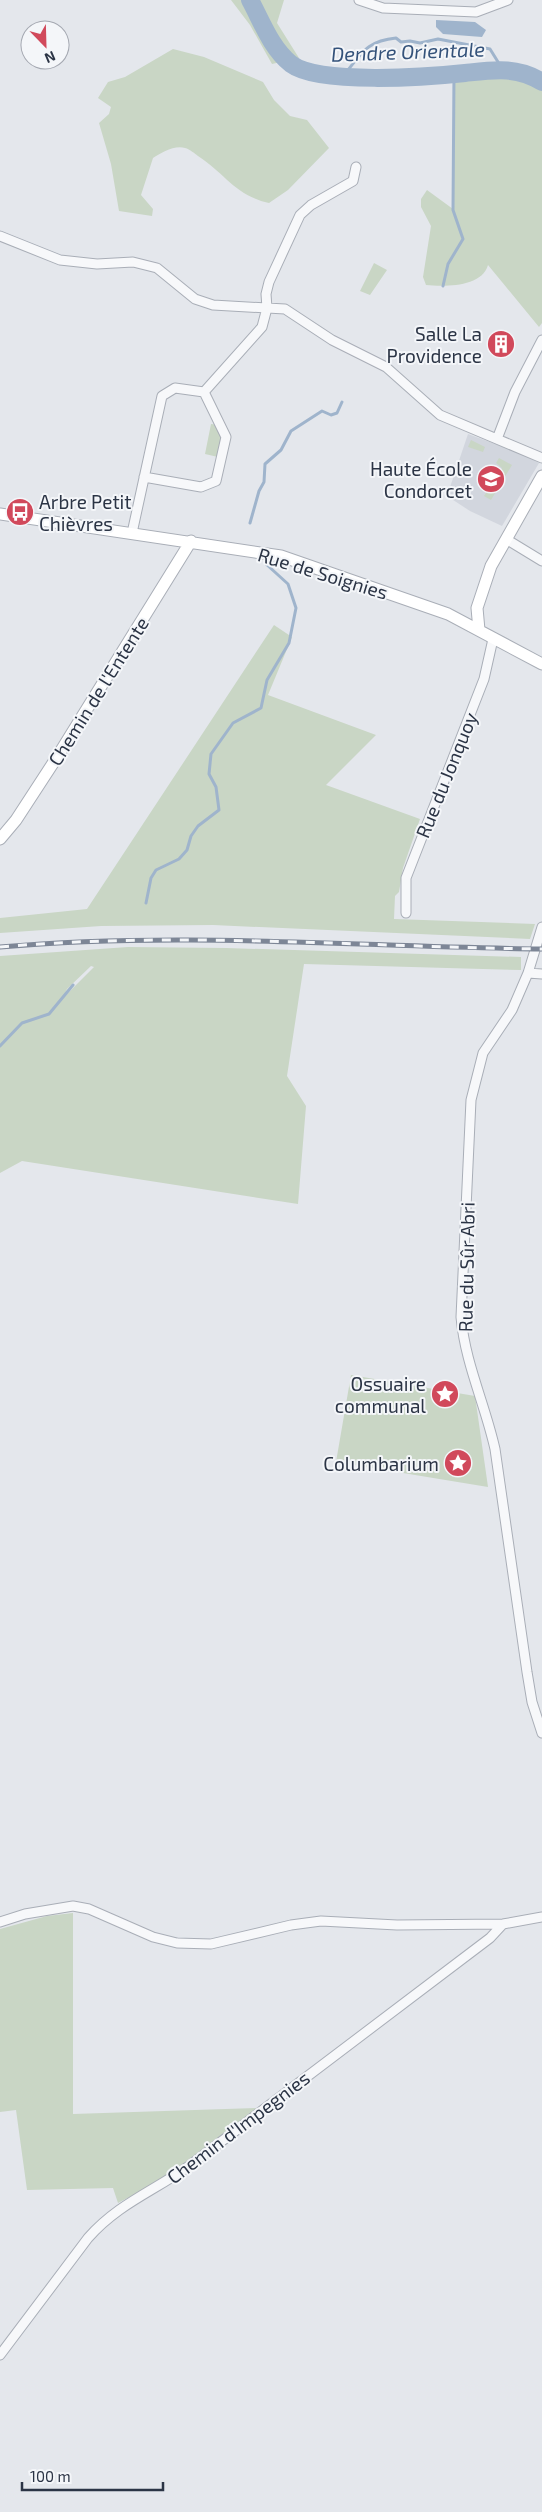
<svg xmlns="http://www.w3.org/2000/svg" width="542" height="2512" font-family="'Exo 2',sans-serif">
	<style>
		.built { fill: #d2d6de }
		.green { fill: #c9d6c5; fill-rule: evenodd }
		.water { fill: #9fb4cc }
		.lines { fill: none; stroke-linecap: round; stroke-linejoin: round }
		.stream { stroke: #9fb4cc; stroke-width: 3 }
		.river { stroke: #9fb4cc; stroke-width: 18 }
		.street-casing { stroke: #a9aeb7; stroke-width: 11 }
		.secondary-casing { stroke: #a9aeb7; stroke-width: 13 }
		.street { stroke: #f7f8fa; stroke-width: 9 }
		.secondary { stroke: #fff; stroke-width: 11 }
		.rail-casing { stroke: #7d8696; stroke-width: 5 }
		.rail { stroke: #f4f6f9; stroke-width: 3; stroke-dasharray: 9; stroke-linecap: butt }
		.labels { text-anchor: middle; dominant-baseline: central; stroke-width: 4; stroke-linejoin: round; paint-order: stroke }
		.poi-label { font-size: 19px; fill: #2b3445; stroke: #f4f6f9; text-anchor: end }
		.street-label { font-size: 19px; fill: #2b3445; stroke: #f4f6f9 }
		.water-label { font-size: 20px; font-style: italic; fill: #34527a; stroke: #f4f6f9 }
	</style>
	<rect width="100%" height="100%" fill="#e4e7ec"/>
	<path class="built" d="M 468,434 L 522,454 L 539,463 L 502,526 L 470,511 L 447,496 Z"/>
	<path class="green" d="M 231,0 L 284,0 L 277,23 L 299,58 L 272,64 L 250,25 Z
		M 173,49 L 204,57 L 263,82 L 274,100 L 290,116 L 307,120 L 329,148 L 288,190 L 269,203 C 234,195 226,174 198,156 C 195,154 190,149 185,148 C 174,145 161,153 153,158 L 141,195 L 153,209 L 152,216 L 119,211 L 111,164 L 99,123 L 109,114 L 111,107 L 98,98 L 108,82 L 125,77 Z
		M 497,69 L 521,71 L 542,82 L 542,323 L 539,327 L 488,265 C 482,287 445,287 426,285 L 423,277 L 431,226 L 421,207 L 421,199 L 427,190 L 453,209 L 454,74 Z
		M 374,263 L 387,270 L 370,295 L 360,291 Z
		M 211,424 L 218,425 L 222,435 L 218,457 L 205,454 Z
		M 471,440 L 485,447 L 483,452 L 468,447 Z
		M 499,458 L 512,465 L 491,500 L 484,496 L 502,468 L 496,463 Z
		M 274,625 L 292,637 L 268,695 L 376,735 L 326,785 L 420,819 L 403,868 L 399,892 L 395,896 L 394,919 L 535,924 L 530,939 L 213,925 L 101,926 L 0,933 L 0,918 L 87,909 Z
		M 128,947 L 226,948 L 521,957 L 521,970 L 304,964 L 287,1076 L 306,1106 L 298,1204 L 22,1161 L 0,1173 L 0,956 ZM 91,966 L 94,967 L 63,998 L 67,989 Z
		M 351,1375 L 475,1396 L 488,1487 L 336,1462 Z
		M 73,1913 L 73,2114 L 259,2108 L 169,2176 L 118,2203 L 113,2188 L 27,2190 L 16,2110 L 0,2112 L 0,1929 L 47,1916 Z"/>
	<path class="water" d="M 436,20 L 475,22 L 486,30 L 482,37 L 443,34 L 436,27 Z"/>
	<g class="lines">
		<path class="stream" d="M 343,76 C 361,55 365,41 396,38 L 401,42 L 410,41 L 420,43 L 438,39 L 490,49 L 503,70
			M 443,286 L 448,264 L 463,239 L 453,210 L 454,74
			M 250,523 L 259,491 L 264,482 L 265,464 L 281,450 L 291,431 L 322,411 L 331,415 L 337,413 L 342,402
			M 146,903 L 151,878 L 156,870 L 179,859 L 187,850 L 191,836 L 198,826 L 219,810 L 216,787 L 209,774 L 211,754 L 233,723 L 261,708 L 267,680 L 289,643 L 296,608 L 288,584 L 266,564
			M 0,1046 L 22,1023 L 49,1014 L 73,985"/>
		<path class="river" d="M 250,0 C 262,22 271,48 291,64 C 319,85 428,77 465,73 C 493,70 517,66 542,82"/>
		<defs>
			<path id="street" d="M 359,0 L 383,8 L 476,12 L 508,0
				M 0,236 L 60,260 L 97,264 L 133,262 L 157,268 L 195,299 L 213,305 L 285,309 L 332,340 L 386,367 L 440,415 L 542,458
				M 204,392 L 262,327 L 267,308 L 266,294 L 269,282 L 300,215 L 311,205 L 353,181 L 356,167
				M 497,439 L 515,392 L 542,340
				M 144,477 L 201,487 L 216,481 L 226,437 L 204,392
				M 132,533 L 162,396 L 175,388 L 204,392
				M 506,539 L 542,561
				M 406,913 L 406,878 L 484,679 L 493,639
				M 542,927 L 528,973 L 512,1010 L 483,1053 L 471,1100 L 461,1317 C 465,1363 485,1404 495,1449 L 527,1672 L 532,1702 L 542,1733
				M 528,973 L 542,974
				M 0,1922 L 25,1914 L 73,1906 L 89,1909 L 153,1937 L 177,1943 L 211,1944 L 291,1925 L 321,1921 L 397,1925 L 503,1924 L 542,1917
				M 0,2355 L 88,2238 C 118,2204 152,2192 189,2166 L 490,1938 L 503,1924"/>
			<path id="secondary" d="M 0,514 L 281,556 L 448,614 L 542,664
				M 479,630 L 477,608 L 491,566 L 542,476
				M 0,839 L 16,820 L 59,754 L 191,541"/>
		</defs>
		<use href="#street" class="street-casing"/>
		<use href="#secondary" class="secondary-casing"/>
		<use href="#street" class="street"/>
		<use href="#secondary" class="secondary"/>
		<defs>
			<path id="rail" d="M 0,947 C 181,931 361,947 542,949"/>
		</defs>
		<use href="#rail" class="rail-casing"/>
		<use href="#rail" class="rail"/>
	</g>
	<defs>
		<symbol id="building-disc" viewBox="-11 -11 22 22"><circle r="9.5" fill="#d1495b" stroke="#f4f6f9"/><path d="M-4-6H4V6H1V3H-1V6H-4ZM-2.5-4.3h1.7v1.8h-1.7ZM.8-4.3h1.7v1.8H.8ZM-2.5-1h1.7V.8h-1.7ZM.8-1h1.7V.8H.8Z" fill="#fff"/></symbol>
		<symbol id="university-disc" viewBox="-11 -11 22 22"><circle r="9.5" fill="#d1495b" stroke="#f4f6f9"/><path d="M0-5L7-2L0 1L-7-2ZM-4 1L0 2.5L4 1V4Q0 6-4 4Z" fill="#fff"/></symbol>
		<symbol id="bus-disc" viewBox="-11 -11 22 22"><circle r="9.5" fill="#d1495b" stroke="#f4f6f9"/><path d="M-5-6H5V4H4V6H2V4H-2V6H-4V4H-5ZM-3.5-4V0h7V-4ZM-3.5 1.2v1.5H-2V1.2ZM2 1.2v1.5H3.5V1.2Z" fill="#fff"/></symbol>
		<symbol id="sight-disc" viewBox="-11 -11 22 22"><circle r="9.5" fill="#d1495b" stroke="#f4f6f9"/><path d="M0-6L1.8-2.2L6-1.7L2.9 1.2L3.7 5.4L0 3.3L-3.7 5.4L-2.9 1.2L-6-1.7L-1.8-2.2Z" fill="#fff"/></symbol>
	</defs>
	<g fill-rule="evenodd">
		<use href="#building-disc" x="485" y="328" width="32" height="32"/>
		<use href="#university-disc" x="475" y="463" width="32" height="32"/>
		<use href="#bus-disc" x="4" y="496" width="32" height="32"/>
		<use href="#sight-disc" x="429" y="1378" width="32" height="32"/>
		<use href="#sight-disc" x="442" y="1447" width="32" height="32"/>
	</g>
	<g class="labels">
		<g class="poi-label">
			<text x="482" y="333">Salle La<tspan x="482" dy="22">Providence</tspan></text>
			<text x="472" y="468">Haute École<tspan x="472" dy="22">Condorcet</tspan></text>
			<text x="39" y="501" text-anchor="start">Arbre Petit<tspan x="39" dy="22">Chièvres</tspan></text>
			<text x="426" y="1383">Ossuaire<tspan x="426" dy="22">communal</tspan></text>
			<text x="439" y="1463">Columbarium</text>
		</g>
		<g class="street-label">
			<text transform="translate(323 573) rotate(17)">Rue de Soignies</text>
			<text transform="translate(98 691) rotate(-58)">Chemin de l'Entente</text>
			<text transform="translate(446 775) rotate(-68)">Rue du Jonquoy</text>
			<text transform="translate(466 1267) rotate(-89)">Rue du Sûr Abri</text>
			<text transform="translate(238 2127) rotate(-37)">Chemin d'Impegnies</text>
		</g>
		<g class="water-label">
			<text transform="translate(408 51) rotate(-2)">Dendre Orientale</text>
		</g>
	</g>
	<g transform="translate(45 45) rotate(157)"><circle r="24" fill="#f4f6f9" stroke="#a4a8b1"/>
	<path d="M0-4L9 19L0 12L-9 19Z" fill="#d1495b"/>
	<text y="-8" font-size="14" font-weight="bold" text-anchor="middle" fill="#2b3445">N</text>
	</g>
	<path d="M22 2482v8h141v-8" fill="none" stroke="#2b3445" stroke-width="2.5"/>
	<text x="30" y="2482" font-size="15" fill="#2b3445" stroke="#f4f6f9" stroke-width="4" paint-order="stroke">100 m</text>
</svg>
